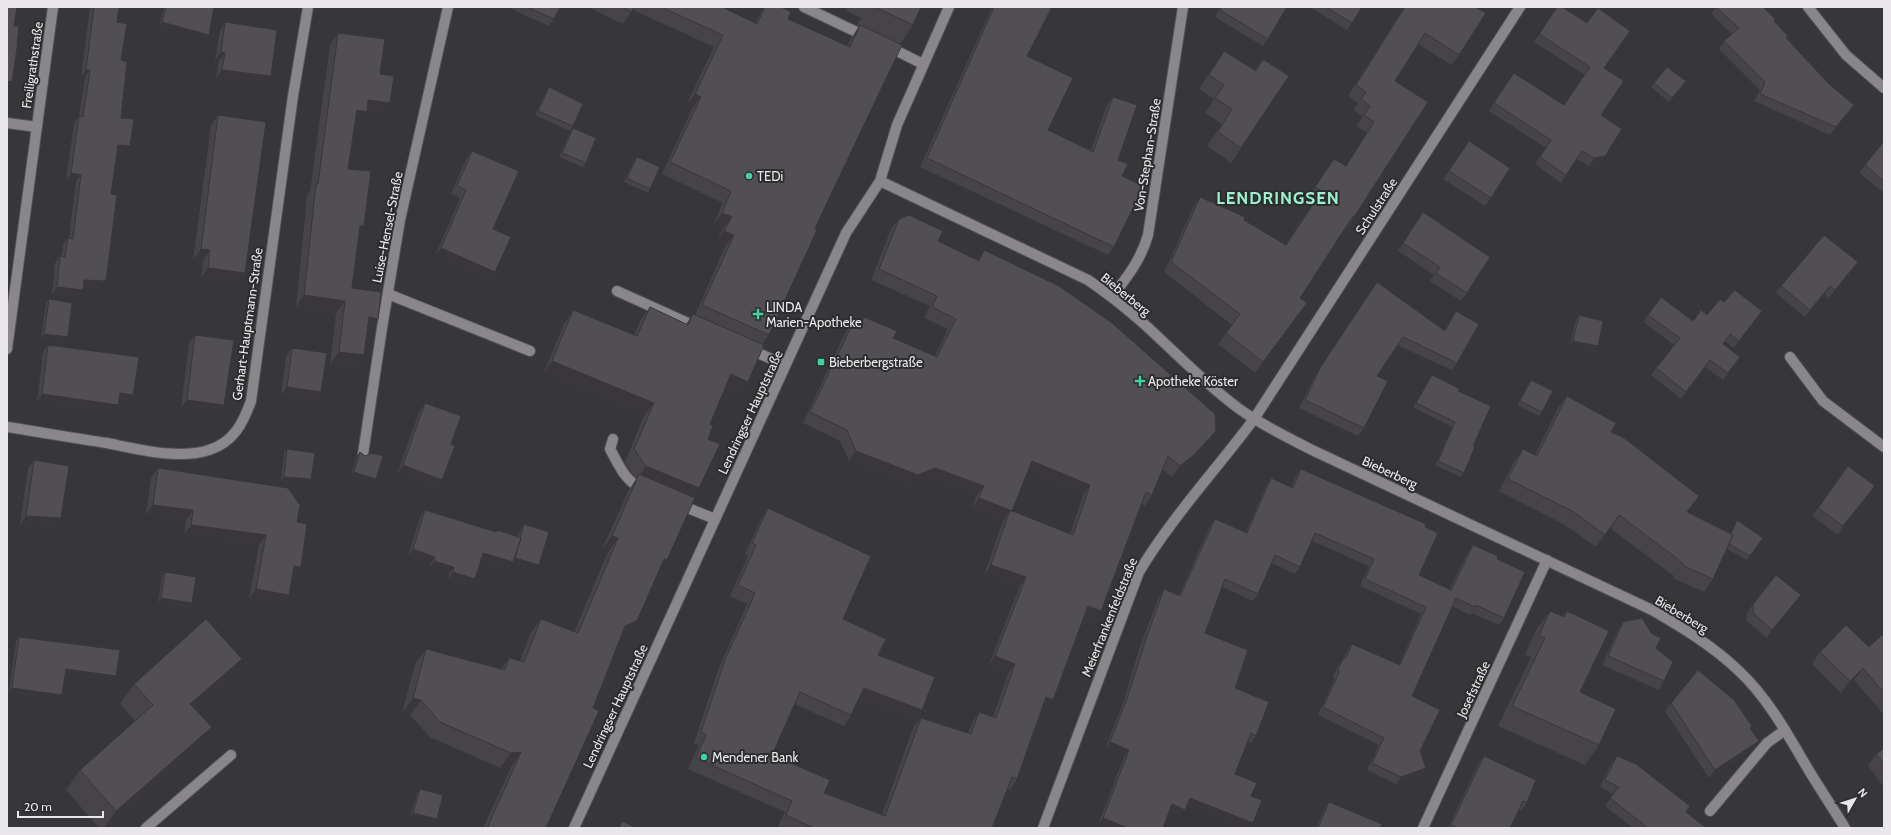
<svg xmlns="http://www.w3.org/2000/svg" width="1891" height="835" font-family="Cabin,sans-serif">
	<style>
		.lines { fill: none; stroke-linecap: round; stroke-linejoin: round }
		.service-casing { stroke: #545254; stroke-width: 12 }
		.minor-casing { stroke: #545254; stroke-width: 12 }
		.service { stroke: #89878a; stroke-width: 10 }
		.minor { stroke: #89878a; stroke-width: 10 }
		.wall { fill: #464447; fill-rule: evenodd }
		.shaded-wall { fill: #393739 }
		.building { fill: #514f52; stroke: #393739 }
		.poi-dot { fill: #3dd4a3; stroke: #2d2c2e; stroke-width: 1.5 }
		.labels { text-anchor: middle; dominant-baseline: central; stroke-width: 4; stroke-linejoin: round; paint-order: stroke }
		.street-label { font-size: 13px; fill: #e9e7e9; stroke: #2d2c2e }
		.poi-label { font-size: 13px; fill: #e9e7e9; stroke: #2d2c2e; text-anchor: start }
		.district-label { font-size: 17px; font-weight: bold; letter-spacing: 1px; fill: #99f2ce; stroke: #2d2c2e }
	</style>
	<rect width="100%" height="100%" fill="#373638"/>
	<g class="lines">
		<defs>
			<path id="service" d="M 617,291 L 699,328
				M 388,294 L 530,351
				M 749,349 L 785,365
				M 613,439 L 610,449 C 620,467 625,482 645,490
				M 678,504 L 715,519
				M 1710,811 L 1767,743 L 1785,730
				M 146,828 L 231,755"/>
			<path id="minor" d="M 804,7 L 867,37
				M 1808,7 L 1846,55 L 1884,88
				M 887,46 L 923,64
				M 7,123 L 37,127
				M 880,181 L 1088,280 C 1107,293 1125,307 1143,323 C 1174,351 1204,383 1238,408 C 1261,425 1287,437 1312,450 L 1652,610 C 1683,628 1713,646 1739,671 C 1768,698 1788,735 1808,769 C 1820,789 1833,808 1845,828
				M 1112,297 C 1127,277 1141,260 1148,235 L 1183,7
				M 7,349 L 53,7
				M 1790,357 L 1823,401 L 1884,447
				M 7,427 C 40,432 73,438 107,443 C 137,449 179,460 209,450 C 234,442 243,423 251,401 L 293,96 L 308,7
				M 363,454 L 382,328 L 400,220 L 448,7
				M 574,828 L 846,233 L 880,181 L 897,125 L 949,7
				M 1043,828 L 1139,572 C 1172,517 1216,470 1254,419 L 1520,7
				M 1423,828 L 1547,560"/>
		</defs>
		<use href="#service" class="service-casing"/>
		<use href="#minor" class="minor-casing"/>
		<use href="#service" class="service"/>
		<use href="#minor" class="minor"/>
	</g>
	<path class="wall" d="M 90,7 L 119,7 L 117,22 L 121,60 L 121,118 L 125,153 L 117,152 L 111,194 L 101,288 L 83,287 L 83,290 L 78,297 L 52,294 L 55,263 L 60,256 L 61,256 L 63,245 L 68,238 L 69,238 L 76,181 L 66,180 L 74,123 L 79,116 L 85,77 L 81,77 Z
		M 164,7 L 214,7 L 206,39 L 159,27 Z
		M 507,7 L 560,7 L 554,19 L 549,26 Z
		M 588,7 L 722,7 L 755,23 L 760,14 L 764,7 L 781,7 L 788,19 L 847,46 L 852,37 L 859,26 L 857,25 L 861,18 L 846,11 L 848,7 L 921,7 L 913,25 L 900,44 L 815,228 L 769,335 L 762,344 L 748,382 L 738,395 L 724,389 L 710,424 L 708,439 L 699,488 L 693,497 L 658,573 L 627,636 L 620,639 L 546,828 L 483,828 L 511,767 L 500,768 L 430,737 L 410,715 L 402,713 L 415,664 L 426,649 L 501,669 L 509,658 L 520,661 L 530,634 L 541,619 L 574,632 L 607,554 L 601,551 L 629,490 L 636,479 L 625,462 L 644,416 L 543,374 L 564,324 L 573,310 L 634,335 L 640,321 L 650,307 L 686,324 L 693,314 L 695,315 L 725,247 L 716,243 L 723,229 L 713,225 L 723,203 L 662,174 L 692,109 L 686,106 L 714,47 L 633,10 L 623,24 Z
		M 992,7 L 1052,7 L 1027,56 L 1048,130 L 1091,150 L 1107,105 L 1113,97 L 1118,160 L 1122,176 L 1114,247 L 1108,255 L 920,167 Z
		M 1221,7 L 1287,7 L 1263,46 L 1215,17 Z
		M 1310,7 L 1362,7 L 1347,30 Z
		M 1404,7 L 1475,7 L 1459,55 L 1451,65 L 1418,44 L 1395,81 L 1354,217 L 1347,228 L 1346,227 L 1300,298 L 1299,314 L 1255,373 L 1218,344 L 1232,325 L 1164,272 L 1193,208 L 1200,197 L 1285,245 L 1314,202 L 1308,198 L 1334,159 L 1346,166 L 1367,133 L 1356,126 L 1363,116 L 1353,110 L 1358,103 L 1348,96 Z
		M 1557,7 L 1604,68 L 1601,115 L 1605,156 L 1600,164 L 1589,166 L 1577,159 L 1561,183 L 1535,164 L 1546,148 L 1489,111 L 1508,80 L 1564,105 L 1585,75 L 1534,42 Z
		M 1716,7 L 1774,21 L 1788,36 L 1787,38 L 1830,85 L 1854,105 L 1849,112 L 1830,135 L 1754,101 L 1760,90 L 1719,49 L 1724,41 L 1732,34 L 1711,14 Z
		M 225,22 L 271,76 L 265,85 L 216,78 L 219,61 L 215,61 L 220,30 Z
		M 338,33 L 380,74 L 382,115 L 366,113 L 358,124 L 355,123 L 348,169 L 364,226 L 359,233 L 352,288 L 378,319 L 369,331 L 367,330 L 364,355 L 355,367 L 330,364 L 336,313 L 296,307 L 307,196 L 310,192 L 330,45 Z
		M 1224,51 L 1255,70 L 1263,59 L 1241,148 L 1231,163 L 1207,146 L 1222,124 L 1205,113 L 1214,99 L 1199,89 L 1214,66 Z
		M 1654,83 L 1683,85 L 1669,102 L 1651,87 Z
		M 549,87 L 573,126 L 570,131 L 535,115 L 546,92 Z
		M 218,115 L 238,284 L 201,278 L 203,261 L 193,260 L 211,125 Z
		M 573,128 L 586,163 L 583,167 L 559,157 L 570,132 Z
		M 1469,141 L 1491,198 L 1485,206 L 1443,179 Z
		M 1884,141 L 1884,193 L 1859,173 L 1865,165 Z
		M 472,151 L 493,229 L 495,272 L 490,280 L 435,256 L 460,198 L 451,194 L 466,159 Z
		M 637,157 L 650,189 L 648,193 L 624,182 L 634,161 Z
		M 1423,212 L 1467,293 L 1461,301 L 1430,281 L 1434,275 L 1398,251 Z
		M 899,219 L 938,241 L 978,260 L 984,250 L 1209,441 L 1188,464 L 1172,477 L 1163,469 L 1152,495 L 1145,506 L 1142,504 L 1101,611 L 1093,622 L 1084,618 L 1046,710 L 1042,709 L 1017,779 L 1010,790 L 1007,788 L 992,828 L 783,828 L 778,826 L 785,812 L 688,769 L 699,745 L 694,743 L 718,670 L 747,604 L 730,596 L 748,556 L 745,554 L 761,519 L 768,508 L 843,619 L 878,655 L 922,710 L 915,720 L 858,699 L 851,715 L 844,726 L 794,704 L 772,755 L 824,793 L 882,815 L 913,728 L 921,718 L 968,733 L 972,723 L 979,712 L 993,717 L 1008,674 L 988,667 L 1019,588 L 984,575 L 1003,521 L 972,508 L 976,497 L 928,478 L 910,486 L 849,461 L 840,441 L 803,423 L 846,331 L 854,321 L 860,323 L 864,317 L 893,338 L 935,356 L 948,329 L 924,318 L 930,306 L 871,280 L 891,229 ZM 1027,472 L 1083,495 L 1070,534 L 1012,511 Z
		M 1853,270 L 1829,298 L 1825,294 L 1805,317 L 1776,293 L 1781,286 Z
		M 1377,282 L 1444,331 L 1451,319 L 1456,311 L 1457,363 L 1452,370 L 1397,345 L 1377,376 L 1364,428 L 1358,436 L 1299,408 L 1315,376 Z
		M 1661,297 L 1693,321 L 1707,315 L 1724,302 L 1757,318 L 1734,348 L 1725,341 L 1723,344 L 1740,357 L 1723,380 L 1705,367 L 1681,399 L 1651,375 L 1674,345 L 1643,322 Z
		M 49,299 L 68,337 L 65,341 L 41,339 L 46,303 Z
		M 1579,315 L 1595,351 L 1570,345 L 1576,320 Z
		M 195,335 L 224,405 L 219,413 L 181,408 L 189,343 Z
		M 48,345 L 128,403 L 119,401 L 118,405 L 113,412 L 37,402 L 43,352 Z
		M 292,348 L 321,392 L 316,400 L 281,395 L 286,356 Z
		M 1432,375 L 1458,391 L 1473,446 L 1464,473 L 1461,477 L 1435,465 L 1452,427 L 1413,407 Z
		M 1531,380 L 1542,412 L 1539,416 L 1517,405 L 1528,384 Z
		M 1567,396 L 1611,432 L 1687,512 L 1730,534 L 1734,525 L 1737,520 L 1763,538 L 1747,560 L 1727,549 L 1713,579 L 1704,592 L 1673,578 L 1674,576 L 1610,528 L 1596,547 L 1565,525 L 1499,491 L 1514,462 L 1523,449 L 1535,455 L 1558,408 Z
		M 425,403 L 451,444 L 436,488 L 397,474 L 419,412 Z
		M 287,449 L 308,483 L 281,481 L 284,453 Z
		M 360,452 L 376,479 L 373,483 L 351,476 L 357,456 Z
		M 34,460 L 55,526 L 20,524 L 28,468 Z
		M 1848,466 L 1875,486 L 1838,535 L 1812,516 Z
		M 158,468 L 297,522 L 301,567 L 294,577 L 293,576 L 289,595 L 283,605 L 249,599 L 259,545 L 184,535 L 186,520 L 146,514 L 151,478 Z
		M 1301,469 L 1425,527 L 1419,575 L 1449,590 L 1468,552 L 1473,545 L 1497,559 L 1504,618 L 1499,625 L 1472,613 L 1470,615 L 1452,606 L 1412,696 L 1420,751 L 1426,768 L 1421,775 L 1396,784 L 1367,770 L 1379,745 L 1318,715 L 1334,680 L 1333,676 L 1338,666 L 1343,659 L 1347,651 L 1352,644 L 1399,665 L 1421,614 L 1360,586 L 1369,566 L 1312,541 L 1300,567 L 1295,574 L 1271,563 L 1258,594 L 1253,601 L 1222,587 L 1205,633 L 1235,688 L 1256,736 L 1251,743 L 1248,741 L 1186,806 L 1180,817 L 1169,812 L 1098,825 L 1124,757 L 1105,749 L 1123,703 L 1141,643 L 1159,597 L 1164,589 L 1179,595 L 1210,526 L 1215,519 L 1246,532 L 1266,486 L 1271,478 L 1291,487 L 1296,476 Z
		M 425,510 L 495,532 L 497,530 L 518,537 L 521,529 L 524,524 L 539,565 L 536,569 L 513,562 L 508,569 L 481,561 L 475,579 L 470,586 L 448,579 L 449,574 L 429,568 L 430,564 L 408,556 L 420,517 Z
		M 165,572 L 192,603 L 189,607 L 158,603 L 162,576 Z
		M 1795,603 L 1767,638 L 1747,621 L 1747,613 L 1753,604 Z
		M 1550,611 L 1563,616 L 1567,611 L 1580,692 L 1599,745 L 1585,765 L 1498,726 L 1531,657 L 1525,655 L 1536,630 Z
		M 1623,622 L 1656,648 L 1664,681 L 1659,690 L 1602,665 L 1618,630 Z
		M 1884,633 L 1884,715 L 1854,680 L 1841,693 L 1812,664 L 1820,652 L 1869,647 Z
		M 19,637 L 113,680 L 65,674 L 59,699 L 9,692 L 16,641 Z
		M 228,679 L 194,708 L 198,747 L 106,828 L 99,828 L 66,790 L 80,770 L 135,721 L 120,704 L 134,684 Z
		M 1671,703 L 1759,741 L 1752,750 L 1709,778 L 1665,711 Z
		M 1884,748 L 1884,787 L 1868,766 L 1876,754 Z
		M 1484,756 L 1527,802 L 1521,811 L 1519,810 L 1510,828 L 1448,828 L 1478,764 Z
		M 1617,756 L 1686,812 L 1706,828 L 1633,828 L 1605,806 L 1613,794 L 1600,787 L 1611,764 Z
		M 420,789 L 437,819 L 434,823 L 410,817 L 417,793 Z
		M 1329,802 L 1380,828 L 1316,828 L 1324,810 Z"/>
	<path class="shaded-wall" d="M 162,22 L 209,35 L 206,39 L 159,27 Z
		M 221,52 L 225,53 L 219,61 L 215,61 Z
		M 86,70 L 90,70 L 85,77 L 81,77 Z
		M 222,70 L 271,76 L 265,85 L 216,78 Z
		M 7,81 L 12,82 L 7,90 Z
		M 695,94 L 701,97 L 692,109 L 686,106 Z
		M 368,100 L 390,103 L 382,115 L 366,113 L 358,124 L 349,122 L 357,110 Z
		M 1854,105 L 1849,112 L 1830,135 L 1836,127 Z
		M 118,145 L 130,146 L 125,153 L 113,152 Z
		M 1605,156 L 1600,164 L 1589,166 L 1594,158 Z
		M 71,173 L 81,175 L 76,181 L 66,180 Z
		M 722,213 L 732,217 L 723,229 L 713,225 Z
		M 360,226 L 364,226 L 355,238 Z
		M 724,231 L 734,235 L 725,247 L 716,243 Z
		M 441,248 L 495,272 L 490,280 L 435,256 Z
		M 201,249 L 210,250 L 203,261 L 193,260 Z
		M 1858,262 L 1853,270 L 1829,298 L 1835,290 Z
		M 208,268 L 245,273 L 238,284 L 201,278 Z
		M 84,280 L 106,281 L 101,288 L 79,286 Z
		M 1830,286 L 1825,294 L 1805,317 L 1810,310 Z
		M 57,287 L 83,290 L 78,297 L 52,294 Z
		M 304,295 L 345,301 L 336,313 L 296,307 Z
		M 1307,303 L 1299,314 L 1255,373 L 1263,362 Z
		M 1762,311 L 1757,318 L 1734,348 L 1739,341 Z
		M 369,317 L 378,319 L 369,331 L 360,329 Z
		M 44,334 L 68,337 L 65,341 L 41,339 Z
		M 1573,341 L 1598,346 L 1595,351 L 1570,345 Z
		M 339,352 L 364,355 L 355,367 L 330,364 Z
		M 552,361 L 654,403 L 644,416 L 543,374 Z
		M 731,374 L 748,382 L 738,395 L 721,388 Z
		M 287,387 L 321,392 L 316,400 L 281,395 Z
		M 120,393 L 133,395 L 128,403 L 114,401 Z
		M 42,394 L 118,405 L 113,412 L 37,402 Z
		M 187,400 L 224,405 L 219,413 L 181,408 Z
		M 1216,431 L 1209,441 L 1188,464 L 1172,477 L 1180,466 Z
		M 856,451 L 935,468 L 984,486 L 976,497 L 928,478 L 910,486 L 849,461 Z
		M 1032,461 L 1090,485 L 1083,495 L 1024,471 Z
		M 403,465 L 442,480 L 436,488 L 397,474 Z
		M 646,466 L 699,488 L 690,502 L 637,480 Z
		M 354,472 L 376,479 L 373,483 L 351,476 Z
		M 284,477 L 311,479 L 308,483 L 281,481 Z
		M 1875,486 L 1869,494 L 1838,535 L 1843,526 Z
		M 979,498 L 1010,510 L 1003,521 L 972,508 Z
		M 153,505 L 193,510 L 186,520 L 146,514 Z
		M 26,516 L 61,518 L 55,526 L 20,524 Z
		M 191,525 L 266,535 L 259,545 L 184,535 Z
		M 612,536 L 618,538 L 607,554 L 601,551 Z
		M 413,549 L 435,557 L 430,564 L 408,556 Z
		M 483,553 L 514,558 L 539,565 L 536,569 L 513,562 L 508,569 L 478,560 Z
		M 664,559 L 667,560 L 656,576 Z
		M 434,561 L 454,567 L 449,574 L 429,568 Z
		M 991,565 L 1026,577 L 1019,588 L 984,575 Z
		M 294,566 L 301,567 L 294,577 L 288,576 Z
		M 453,572 L 475,579 L 470,586 L 448,579 Z
		M 256,589 L 289,595 L 283,605 L 249,599 Z
		M 1801,595 L 1795,603 L 1767,638 L 1772,630 Z
		M 161,598 L 192,603 L 189,607 L 158,603 Z
		M 1088,606 L 1101,611 L 1093,622 L 1080,617 Z
		M 637,621 L 627,636 L 615,641 L 625,626 Z
		M 995,656 L 1015,664 L 1008,674 L 988,667 Z
		M 242,659 L 228,679 L 177,724 L 190,704 Z
		M 1863,668 L 1854,680 L 1841,693 L 1850,681 Z
		M 66,669 L 116,676 L 113,680 L 63,674 Z
		M 12,688 L 62,695 L 59,699 L 9,692 Z
		M 864,688 L 922,710 L 915,720 L 856,698 Z
		M 1046,697 L 1053,700 L 1046,710 L 1039,707 Z
		M 413,698 L 421,700 L 410,715 L 402,713 Z
		M 212,727 L 198,747 L 106,828 L 104,828 L 116,811 Z
		M 1759,741 L 1752,750 L 1709,778 L 1715,770 Z
		M 1110,742 L 1129,750 L 1124,757 L 1105,749 Z
		M 521,752 L 511,767 L 500,768 L 511,753 Z
		M 1426,768 L 1421,775 L 1396,784 L 1401,777 Z
		M 1190,798 L 1253,823 L 1250,828 L 1241,828 L 1185,806 Z
		M 1172,804 L 1185,810 L 1180,817 L 1167,812 Z
		M 413,813 L 437,819 L 434,823 L 410,817 Z
		M 1103,818 L 1128,828 L 1105,828 L 1098,825 Z"/>
	<path class="building" d="M 7,7 L 17,7 L 14,26 L 19,26 L 17,43 L 18,42 L 12,82 L 7,81 Z
		M 94,7 L 119,7 L 117,22 L 127,24 L 121,60 L 127,62 L 121,118 L 134,119 L 130,146 L 118,145 L 111,194 L 117,195 L 106,281 L 84,280 L 83,290 L 57,287 L 60,256 L 65,257 L 68,238 L 73,239 L 81,175 L 71,173 L 79,116 L 83,117 L 90,70 L 86,70 Z
		M 166,7 L 214,7 L 209,35 L 162,22 Z
		M 527,7 L 560,7 L 554,19 Z
		M 622,7 L 634,7 L 632,12 Z
		M 661,7 L 722,7 L 757,24 L 765,7 L 781,7 L 791,12 L 788,19 L 850,47 L 860,25 L 902,45 L 815,228 L 817,230 L 769,335 L 702,305 L 734,235 L 724,231 L 732,217 L 722,213 L 731,191 L 670,162 L 701,97 L 695,94 L 723,35 Z
		M 875,7 L 921,7 L 913,25 Z
		M 994,7 L 1052,7 L 1027,56 L 1073,78 L 1048,130 L 1093,152 L 1113,97 L 1137,105 L 1118,160 L 1128,164 L 1122,176 L 1141,185 L 1137,200 L 1114,247 L 927,158 Z
		M 1222,7 L 1287,7 L 1268,39 L 1220,10 Z
		M 1326,7 L 1362,7 L 1352,23 Z
		M 1405,7 L 1475,7 L 1486,13 L 1459,55 L 1425,33 L 1395,81 L 1428,102 L 1354,217 L 1353,216 L 1300,298 L 1307,303 L 1263,362 L 1226,333 L 1240,314 L 1171,262 L 1200,197 L 1245,217 L 1244,220 L 1286,245 L 1322,191 L 1315,187 L 1334,159 L 1346,166 L 1374,122 L 1364,115 L 1370,106 L 1361,99 L 1366,92 L 1356,85 Z
		M 1557,7 L 1562,7 L 1587,23 L 1598,8 L 1630,31 L 1604,68 L 1624,81 L 1601,115 L 1622,129 L 1605,156 L 1594,158 L 1582,151 L 1566,175 L 1540,157 L 1551,140 L 1494,103 L 1514,73 L 1564,105 L 1590,67 L 1539,34 Z
		M 1716,7 L 1763,7 L 1775,19 L 1774,21 L 1788,36 L 1786,38 L 1830,85 L 1854,105 L 1836,127 L 1760,94 L 1765,82 L 1724,41 L 1739,28 Z
		M 225,22 L 277,30 L 271,76 L 222,70 L 225,53 L 221,52 Z
		M 338,33 L 385,39 L 380,74 L 394,76 L 390,103 L 368,100 L 367,112 L 357,110 L 348,169 L 371,171 L 364,226 L 360,226 L 352,288 L 381,292 L 378,319 L 369,317 L 364,355 L 339,352 L 345,301 L 304,295 L 316,184 L 318,184 Z
		M 1224,51 L 1256,71 L 1263,59 L 1289,76 L 1241,148 L 1218,132 L 1232,109 L 1215,98 L 1224,85 L 1209,75 Z
		M 1667,67 L 1686,81 L 1672,98 L 1654,83 Z
		M 549,87 L 583,104 L 573,126 L 538,111 Z
		M 218,115 L 266,122 L 245,273 L 208,268 L 210,250 L 201,249 Z
		M 573,128 L 596,138 L 586,163 L 562,153 Z
		M 1469,141 L 1510,168 L 1491,198 L 1449,171 Z
		M 1884,141 L 1884,181 L 1865,165 Z
		M 472,151 L 519,171 L 493,229 L 511,237 L 495,272 L 441,248 L 466,190 L 457,186 Z
		M 637,157 L 660,167 L 650,189 L 627,178 Z
		M 1423,212 L 1490,257 L 1467,293 L 1436,273 L 1440,267 L 1403,243 Z
		M 909,215 L 943,231 L 938,241 L 979,261 L 984,250 L 1059,286 L 1112,323 L 1215,414 L 1216,431 L 1195,454 L 1180,466 L 1168,456 L 1152,495 L 1146,492 L 1101,611 L 1088,606 L 1053,700 L 1046,697 L 1017,779 L 1012,777 L 992,828 L 814,828 L 786,815 L 792,801 L 696,758 L 706,735 L 701,732 L 725,660 L 755,593 L 738,585 L 756,545 L 752,543 L 768,508 L 871,556 L 843,619 L 886,639 L 878,655 L 935,677 L 922,710 L 864,688 L 851,715 L 800,692 L 772,755 L 830,780 L 824,793 L 885,816 L 921,718 L 971,734 L 979,712 L 996,718 L 1015,664 L 995,656 L 1026,577 L 991,565 L 1010,510 L 1073,535 L 1090,485 L 1032,461 L 1012,511 L 979,498 L 984,486 L 935,468 L 918,475 L 856,451 L 847,430 L 810,412 L 854,321 L 861,324 L 864,317 L 897,331 L 893,338 L 937,357 L 956,319 L 932,307 L 937,296 L 879,269 L 899,219 Z
		M 1824,235 L 1858,262 L 1835,290 L 1830,286 L 1810,310 L 1781,286 Z
		M 1377,282 L 1445,331 L 1456,311 L 1479,324 L 1457,363 L 1403,337 L 1377,376 L 1388,381 L 1364,428 L 1305,400 L 1320,368 Z
		M 1735,290 L 1762,311 L 1739,341 L 1730,334 L 1723,344 L 1740,357 L 1728,373 L 1710,360 L 1686,392 L 1656,368 L 1680,338 L 1648,315 L 1661,297 L 1693,321 L 1701,310 L 1707,315 L 1720,299 L 1724,302 Z
		M 49,299 L 72,303 L 68,337 L 44,334 Z
		M 650,307 L 688,325 L 693,314 L 764,345 L 748,382 L 731,374 L 710,424 L 713,426 L 708,439 L 720,444 L 699,488 L 646,466 L 634,449 L 654,403 L 552,361 L 573,310 L 637,336 Z
		M 1579,315 L 1603,321 L 1598,346 L 1573,341 Z
		M 195,335 L 234,340 L 224,405 L 187,400 Z
		M 48,345 L 139,357 L 133,395 L 120,393 L 118,405 L 42,394 Z
		M 292,348 L 327,353 L 321,392 L 287,387 Z
		M 1432,375 L 1460,389 L 1458,391 L 1491,406 L 1473,446 L 1475,447 L 1464,473 L 1438,461 L 1455,422 L 1416,403 Z
		M 1531,380 L 1553,391 L 1542,412 L 1520,401 Z
		M 1567,396 L 1616,423 L 1611,432 L 1624,438 L 1699,496 L 1687,512 L 1733,535 L 1713,579 L 1682,565 L 1683,563 L 1619,515 L 1605,535 L 1574,512 L 1508,479 L 1523,449 L 1537,456 Z
		M 425,403 L 461,416 L 451,444 L 455,446 L 442,480 L 403,465 Z
		M 287,449 L 315,453 L 311,479 L 284,477 Z
		M 360,452 L 365,456 L 372,453 L 383,456 L 376,479 L 354,472 Z
		M 34,460 L 69,466 L 61,518 L 26,516 Z
		M 1848,466 L 1875,486 L 1843,526 L 1818,508 Z
		M 158,468 L 288,488 L 300,505 L 297,522 L 307,524 L 301,567 L 294,566 L 289,595 L 256,589 L 266,535 L 191,525 L 193,510 L 153,505 Z
		M 1301,469 L 1426,524 L 1425,527 L 1438,533 L 1419,575 L 1451,590 L 1473,545 L 1498,556 L 1497,559 L 1525,572 L 1504,618 L 1476,605 L 1475,607 L 1456,598 L 1412,696 L 1440,710 L 1420,751 L 1426,768 L 1401,777 L 1372,763 L 1384,738 L 1323,707 L 1339,673 L 1338,669 L 1343,659 L 1346,658 L 1352,644 L 1400,665 L 1426,607 L 1365,579 L 1374,559 L 1315,533 L 1300,567 L 1275,555 L 1258,594 L 1225,579 L 1205,633 L 1248,650 L 1235,688 L 1269,702 L 1256,736 L 1251,733 L 1235,774 L 1257,783 L 1251,796 L 1262,800 L 1253,823 L 1190,798 L 1185,810 L 1172,804 L 1163,828 L 1128,828 L 1103,818 L 1129,750 L 1110,742 L 1128,696 L 1147,636 L 1164,589 L 1180,596 L 1215,519 L 1247,533 L 1271,478 L 1293,488 Z
		M 639,474 L 695,498 L 667,560 L 664,559 L 637,621 L 625,626 L 593,708 L 599,711 L 546,828 L 487,828 L 521,752 L 511,753 L 440,722 L 421,700 L 413,698 L 426,649 L 505,670 L 509,658 L 524,662 L 541,619 L 578,633 L 618,538 L 612,536 Z
		M 425,510 L 496,532 L 497,530 L 521,538 L 513,562 L 483,553 L 475,579 L 453,572 L 454,567 L 434,561 L 435,557 L 413,549 Z
		M 1737,520 L 1763,538 L 1750,556 L 1729,544 L 1733,535 L 1731,534 Z
		M 524,524 L 549,532 L 539,565 L 515,558 L 521,538 L 520,538 Z
		M 165,572 L 196,577 L 192,603 L 161,598 Z
		M 1776,575 L 1801,595 L 1772,630 L 1753,613 L 1753,604 Z
		M 1550,611 L 1564,617 L 1567,611 L 1609,631 L 1580,692 L 1616,709 L 1599,745 L 1512,706 L 1545,638 L 1539,635 Z
		M 1642,618 L 1652,634 L 1661,638 L 1656,648 L 1673,662 L 1664,681 L 1608,656 L 1623,622 Z
		M 206,619 L 242,659 L 190,704 L 212,727 L 116,811 L 80,770 L 153,705 L 134,684 Z
		M 1846,625 L 1869,647 L 1884,633 L 1884,693 L 1863,668 L 1850,681 L 1820,652 Z
		M 19,637 L 120,650 L 116,676 L 66,669 L 62,695 L 12,688 Z
		M 1698,670 L 1734,700 L 1752,726 L 1750,728 L 1759,741 L 1715,770 L 1671,703 Z
		M 1884,748 L 1884,764 L 1876,754 Z
		M 1484,756 L 1536,780 L 1527,802 L 1523,801 L 1510,828 L 1457,828 L 1451,825 Z
		M 1617,756 L 1636,764 L 1690,806 L 1686,812 L 1706,828 L 1645,828 L 1647,827 L 1610,798 L 1619,787 L 1605,780 Z
		M 420,789 L 443,795 L 437,819 L 413,813 Z
		M 1329,802 L 1382,824 L 1380,828 L 1318,828 Z
		M 622,821 L 636,828 L 619,828 Z"/>
	<g class="poi-dot">
		<circle cx="749" cy="176" r="4"/>
		<path d="M756 308h4v4h4v4h-4v4h-4v-4h-4v-4h4z"/>
		<rect x="817" y="358" width="8" height="8" rx="2"/>
		<path d="M1138 375h4v4h4v4h-4v4h-4v-4h-4v-4h4z"/>
		<circle cx="704" cy="757" r="4"/>
	</g>
	<g class="labels">
		<g class="street-label">
			<text transform="translate(32 65) rotate(-82)">Freiligrathstraße</text>
			<text transform="translate(1147 155) rotate(-81)">Von-Stephan-Straße</text>
			<text transform="translate(1376 206) rotate(-57)">Schulstraße</text>
			<text transform="translate(387 227) rotate(-79)">Luise-Hensel-Straße</text>
			<text transform="translate(1126 294) rotate(39)">Bieberberg</text>
			<text transform="translate(247 324) rotate(-82)">Gerhart-Hauptmann-Straße</text>
			<text transform="translate(750 412) rotate(-65)">Lendringser Hauptstraße</text>
			<text transform="translate(1390 472) rotate(25)">Bieberberg</text>
			<text transform="translate(1682 614) rotate(31)">Bieberberg</text>
			<text transform="translate(1109 617) rotate(-68)">Meierfrankenfeldstraße</text>
			<text transform="translate(1473 689) rotate(-65)">Josefstraße</text>
			<text transform="translate(615 706) rotate(-65)">Lendringser Hauptstraße</text>
		</g>
		<g class="poi-label">
			<text x="757" y="176">TEDi</text>
			<text x="766" y="307">LINDA<tspan x="766" dy="15">Marien-Apotheke</tspan></text>
			<text x="829" y="362">Bieberbergstraße</text>
			<text x="1148" y="381">Apotheke Köster</text>
			<text x="712" y="757">Mendener Bank</text>
		</g>
		<g class="district-label">
			<text x="1278" y="198">LENDRINGSEN</text>
		</g>
	</g>
	<rect width="1891" height="835" fill="none" stroke="#e9e7e9" stroke-width="16"/>
	<g transform="translate(1855 799) rotate(51)" stroke="#2d2c2e" stroke-width="3" paint-order="stroke">
	<path d="M0-3L7 15L0 10L-7 15Z" fill="#e9e7e9"/>
	<text y="-6" font-size="11" font-weight="bold" text-anchor="middle" fill="#e9e7e9">N</text>
	</g>
	<path d="M18 811v6h85v-6" fill="none" stroke="#e9e7e9" stroke-width="2"/>
	<text x="24" y="811" font-size="12" fill="#e9e7e9" stroke="#2d2c2e" stroke-width="3" paint-order="stroke">20 m</text>
</svg>
